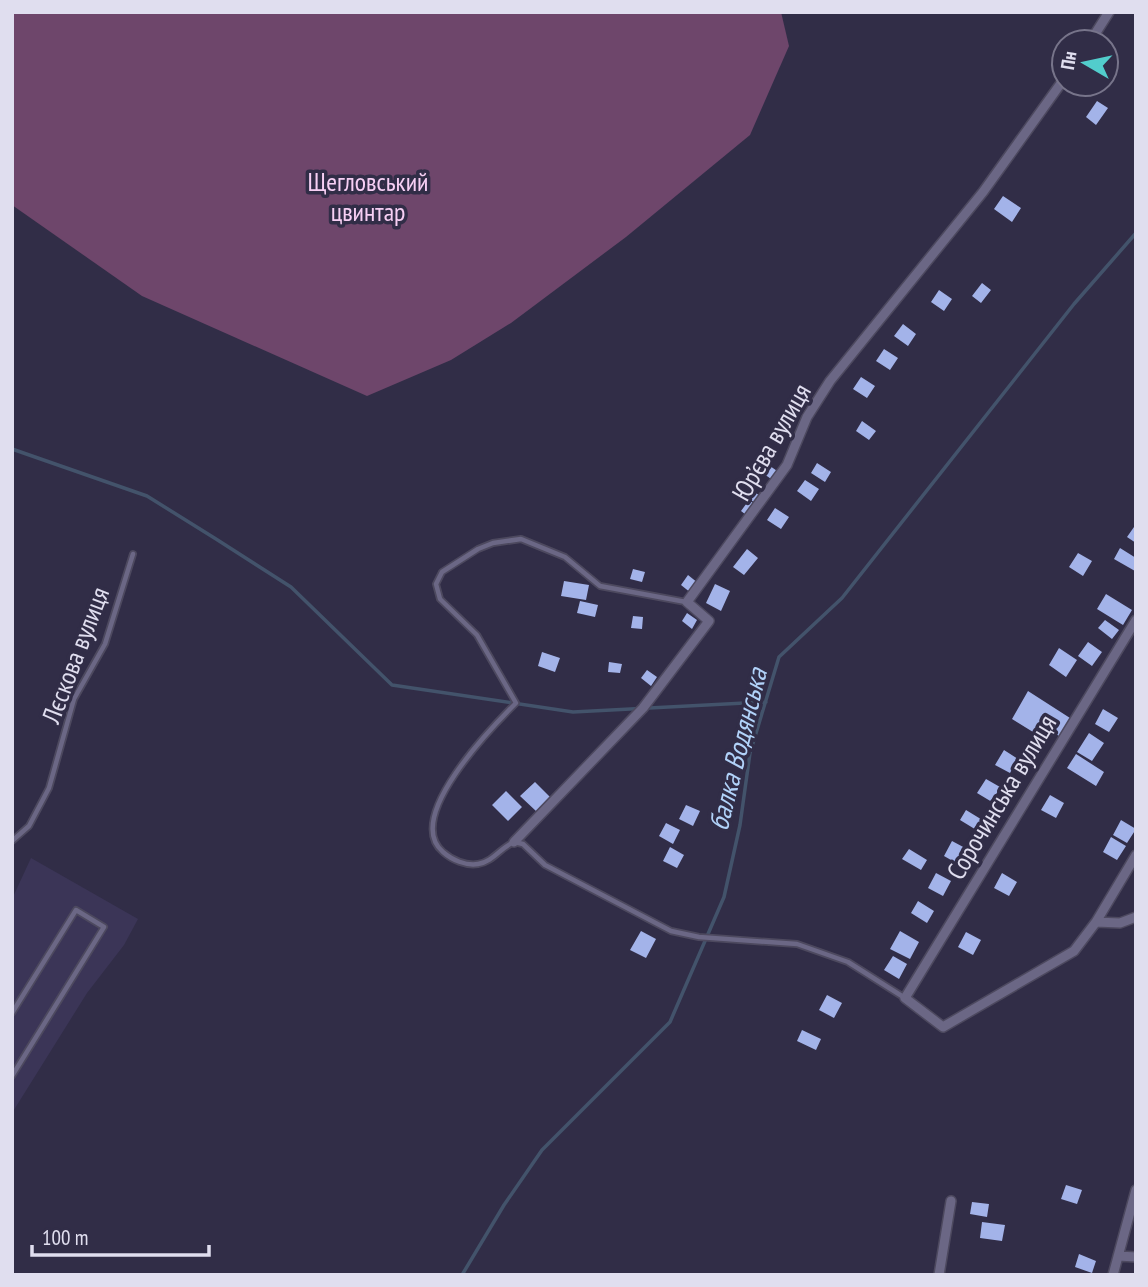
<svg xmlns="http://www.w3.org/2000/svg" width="1148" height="1287" font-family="'PT Sans Narrow',sans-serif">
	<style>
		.built { fill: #3b3557 }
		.green { fill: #6e466b }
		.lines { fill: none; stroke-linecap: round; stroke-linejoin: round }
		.stream { stroke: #43536b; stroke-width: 3.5 }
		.building { fill: #a3b3e9 }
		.lane-casing { stroke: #4d495f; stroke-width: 8 }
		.street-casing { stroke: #4d495f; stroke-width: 12 }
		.lane { stroke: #6b6785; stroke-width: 4.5 }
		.street { stroke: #6b6785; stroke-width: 9 }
		.labels { text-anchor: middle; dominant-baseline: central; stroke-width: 7; stroke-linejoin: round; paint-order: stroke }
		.park-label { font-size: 26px; fill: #f7cff4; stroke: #312d47 }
		.street-label { font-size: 26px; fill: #e0deef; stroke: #312d47 }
		.water-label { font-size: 28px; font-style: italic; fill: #b1d2f9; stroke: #312d47 }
	</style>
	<rect width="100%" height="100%" fill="#312d47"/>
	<path class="built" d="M 31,858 L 138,919 L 124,945 L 87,993 L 12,1113 L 12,899 Z"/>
	<path class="green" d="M 12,12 L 781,12 L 789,46 L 750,135 L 626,237 L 511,323 L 451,360 L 367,396 L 142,296 L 12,205 Z"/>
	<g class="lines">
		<path class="stream" d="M 12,449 L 147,496 L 216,539 L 291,587 L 392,685 L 573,712 L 766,702
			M 462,1275 L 504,1205 L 542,1150 L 670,1022 L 724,897 L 740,825 L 750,753 L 779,657 L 842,598 L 1074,304 L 1136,233"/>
	</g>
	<path class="building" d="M 1097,101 L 1108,108 L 1096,125 L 1086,117 Z
		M 1003,196 L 1021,208 L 1012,222 L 994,209 Z
		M 982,283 L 991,290 L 981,303 L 972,296 Z
		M 939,290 L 952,299 L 944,311 L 931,302 Z
		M 903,324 L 916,334 L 908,346 L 894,336 Z
		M 884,349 L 898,358 L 890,370 L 876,361 Z
		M 861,377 L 875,386 L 867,398 L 853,389 Z
		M 862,421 L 876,431 L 869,440 L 856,431 Z
		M 817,463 L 831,472 L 825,482 L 811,473 Z
		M 770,466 L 780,473 L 774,481 L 764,474 Z
		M 805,480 L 819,489 L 811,501 L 797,491 Z
		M 753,491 L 763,498 L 758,505 L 748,498 Z
		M 749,500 L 758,507 L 750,518 L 741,511 Z
		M 775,508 L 789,517 L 781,529 L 767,520 Z
		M 1134,527 L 1136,528 L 1136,543 L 1127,537 Z
		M 1120,548 L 1136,558 L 1135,571 L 1114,559 Z
		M 747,549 L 758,558 L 744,575 L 733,567 Z
		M 1078,553 L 1092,561 L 1083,576 L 1069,567 Z
		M 633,569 L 645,572 L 642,582 L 630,579 Z
		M 688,575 L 698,583 L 691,593 L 681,585 Z
		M 564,581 L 589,585 L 586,600 L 561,596 Z
		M 715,584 L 730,591 L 721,611 L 706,603 Z
		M 1106,594 L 1132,610 L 1123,625 L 1097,609 Z
		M 580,601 L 598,605 L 595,617 L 577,613 Z
		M 687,613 L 697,620 L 692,629 L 682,621 Z
		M 633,616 L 643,617 L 642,629 L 631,628 Z
		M 1105,620 L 1119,630 L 1112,639 L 1098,628 Z
		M 1088,642 L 1102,652 L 1092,666 L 1078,656 Z
		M 1059,648 L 1077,660 L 1066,677 L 1049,665 Z
		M 542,652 L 560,658 L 555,672 L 538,666 Z
		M 609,662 L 622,664 L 620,673 L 608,672 Z
		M 647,670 L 657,677 L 651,686 L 641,678 Z
		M 1028,691 L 1070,718 L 1059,736 L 1039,723 L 1033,732 L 1012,719 Z
		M 1103,709 L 1118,718 L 1109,732 L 1095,724 Z
		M 1089,733 L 1104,743 L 1092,761 L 1077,752 Z
		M 1004,750 L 1018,759 L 1010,773 L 995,765 Z
		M 1076,754 L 1104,772 L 1096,786 L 1067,768 Z
		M 986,779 L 1000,787 L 992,802 L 977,793 Z
		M 535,782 L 551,798 L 537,812 L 520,796 Z
		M 506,791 L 522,807 L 508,821 L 492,805 Z
		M 1050,795 L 1064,803 L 1056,818 L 1041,810 Z
		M 686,805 L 700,811 L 693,826 L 679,819 Z
		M 966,810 L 984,821 L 978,831 L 960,820 Z
		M 1121,820 L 1136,829 L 1127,843 L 1113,835 Z
		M 666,823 L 680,830 L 673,844 L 659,836 Z
		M 1111,837 L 1126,846 L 1117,860 L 1103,852 Z
		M 952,841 L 967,849 L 958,864 L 944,856 Z
		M 670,847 L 684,855 L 677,868 L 663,861 Z
		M 909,849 L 927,860 L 921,870 L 902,859 Z
		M 936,873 L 951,881 L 943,896 L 928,888 Z
		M 1002,873 L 1017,882 L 1009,896 L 994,888 Z
		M 918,901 L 934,911 L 927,923 L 911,913 Z
		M 641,931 L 656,939 L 646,958 L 630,950 Z
		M 900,931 L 919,942 L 910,959 L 890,949 Z
		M 966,932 L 981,940 L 973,955 L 958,947 Z
		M 893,956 L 907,964 L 899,979 L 884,970 Z
		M 827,995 L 842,1003 L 834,1018 L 819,1010 Z
		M 802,1030 L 821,1039 L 816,1050 L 797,1041 Z
		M 1066,1185 L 1082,1190 L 1077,1204 L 1061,1199 Z
		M 972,1202 L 989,1204 L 987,1217 L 970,1214 Z
		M 982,1222 L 1005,1225 L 1002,1241 L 980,1238 Z
		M 1079,1254 L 1096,1261 L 1092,1273 L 1075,1267 Z"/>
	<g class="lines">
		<defs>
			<path id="lane" d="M 686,602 L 600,586 L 565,557 L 521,539 L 493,543 L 478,549 L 442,572 L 436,584 L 440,599 L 477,635 L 516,703 C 491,728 403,818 443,852 C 452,860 466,866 478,864 C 493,862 501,847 514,842 L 523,844 L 545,865 L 671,931 L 699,937 L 797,944 L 848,962 L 905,998
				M 12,841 L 29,826 L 49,788 L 74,699 L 105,644 L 133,554
				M 12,1013 L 76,910 L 104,927 L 12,1076"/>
			<path id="street" d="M 1090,42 L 1109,12
				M 1136,620 L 905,998 L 943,1027 L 1074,951 L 1096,922 L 1120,923 L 1136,917
				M 514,842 L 643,708 L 709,621 L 687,602 L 787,465 L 807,417 L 830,381 L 983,192 L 1064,79
				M 1096,922 L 1136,855
				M 1118,1256 L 1136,1257
				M 939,1275 L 951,1201
				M 1113,1275 L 1136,1190"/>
		</defs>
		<use href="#lane" class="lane-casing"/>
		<use href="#street" class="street-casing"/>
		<use href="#lane" class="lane"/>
		<use href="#street" class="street"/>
	</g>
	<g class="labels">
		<g class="park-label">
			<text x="368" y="181">Щегловський<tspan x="368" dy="30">цвинтар</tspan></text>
		</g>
		<g class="street-label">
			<text transform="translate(771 442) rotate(-60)">Юр’єва вулиця</text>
			<text transform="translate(75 655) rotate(-69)">Лєскова вулиця</text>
			<text transform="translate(1001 797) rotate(-59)">Сорочинська вулиця</text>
		</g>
		<g class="water-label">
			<text transform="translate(737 749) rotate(-76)">балка Водянська</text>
		</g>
	</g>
	<rect width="1148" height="1287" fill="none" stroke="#e0deef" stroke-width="28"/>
	<g transform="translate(1085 63) rotate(279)"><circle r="33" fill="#312d47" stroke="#77748a" stroke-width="2"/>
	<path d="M0-5L12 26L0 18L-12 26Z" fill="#52cdcc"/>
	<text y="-10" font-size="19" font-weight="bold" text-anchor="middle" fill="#e0deef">Пн</text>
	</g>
	<path d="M32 1245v10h177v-10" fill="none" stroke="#e0deef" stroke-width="3.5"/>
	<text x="42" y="1245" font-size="21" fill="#e0deef" stroke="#312d47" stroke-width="5" paint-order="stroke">100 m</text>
</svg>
